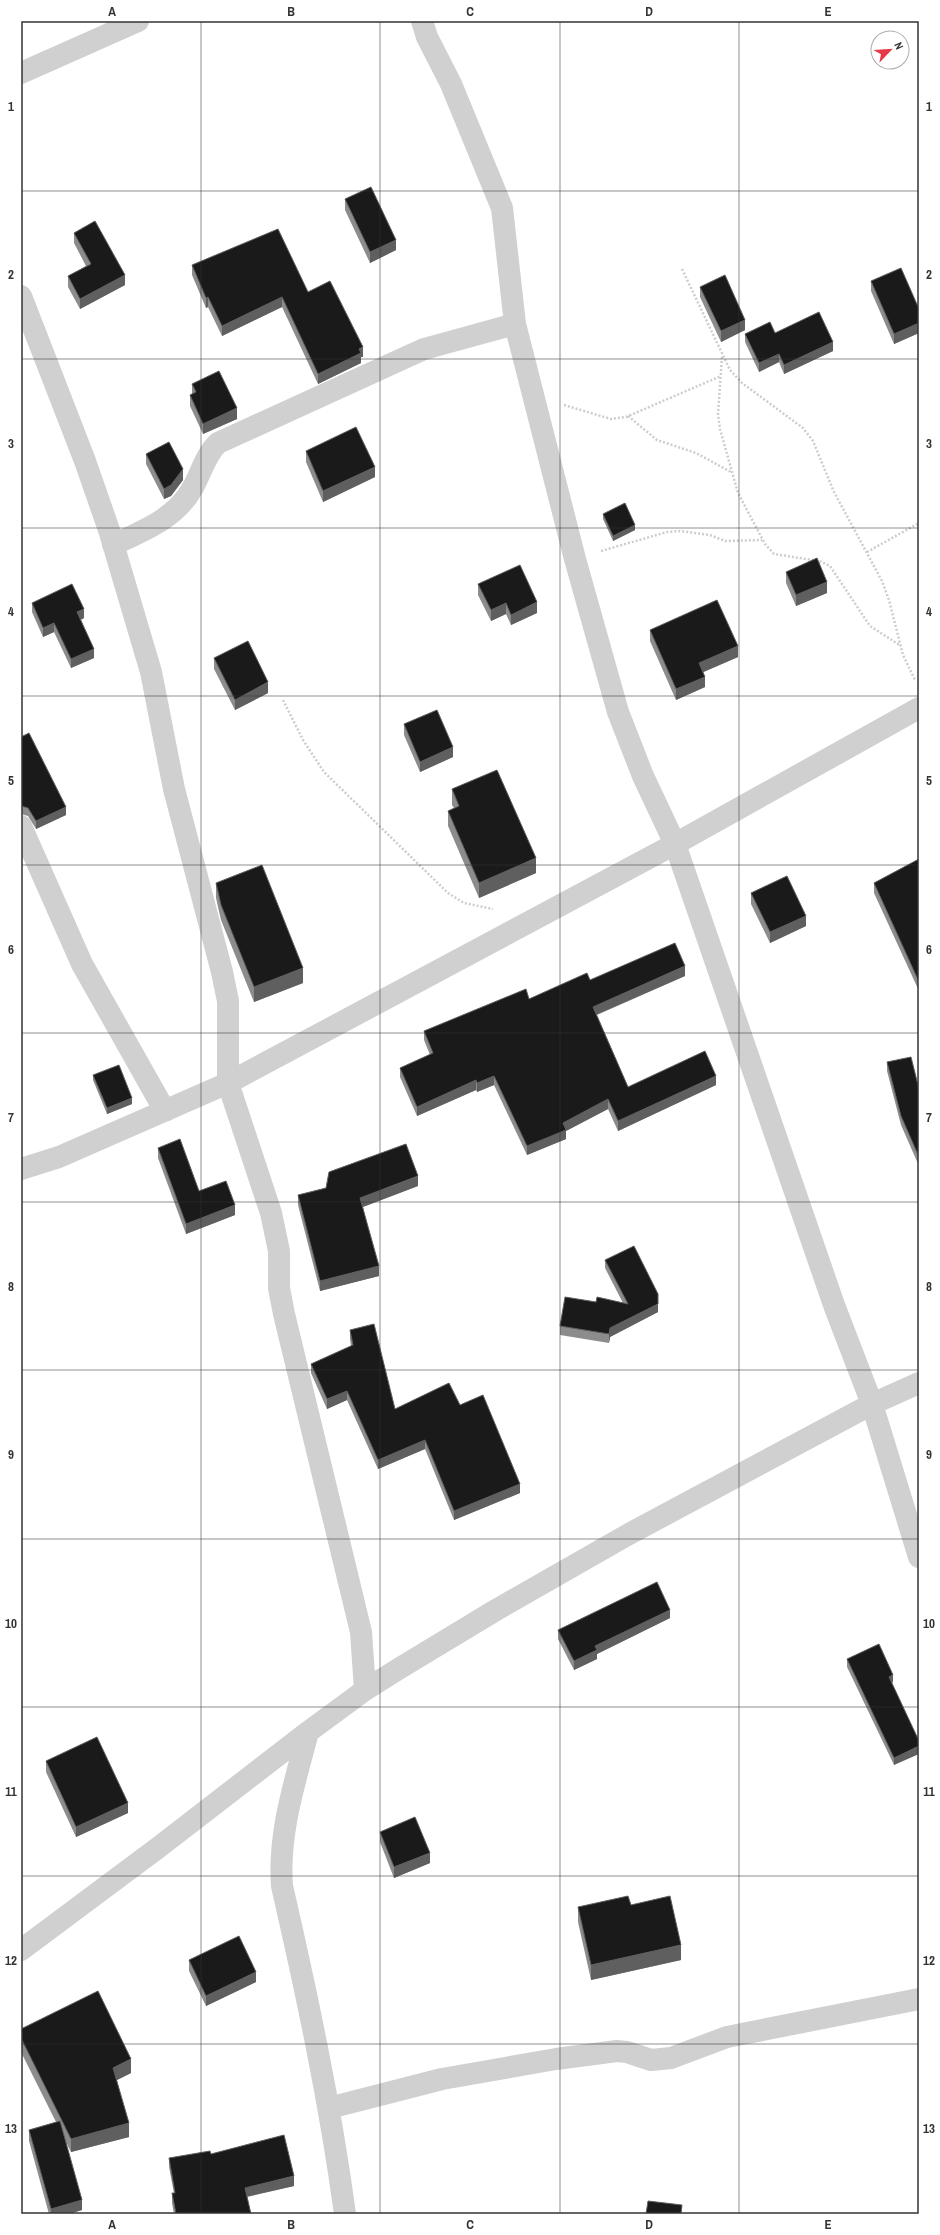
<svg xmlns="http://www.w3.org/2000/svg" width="940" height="2235" font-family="'Archivo Narrow',sans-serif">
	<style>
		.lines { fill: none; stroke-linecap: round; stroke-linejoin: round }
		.path { stroke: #cdcdcd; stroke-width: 2.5; stroke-dasharray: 2 2; stroke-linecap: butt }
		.minor { stroke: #d0d0d0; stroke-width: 22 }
		.wall { fill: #8c8c8c }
		.shaded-wall { fill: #5f5f5f }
		.building { fill: #1a1a1a; stroke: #5f5f5f }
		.grid { fill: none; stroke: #333; stroke-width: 1; stroke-opacity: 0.55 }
		.neatline { fill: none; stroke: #333; stroke-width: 1.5 }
		.grid-label { font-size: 13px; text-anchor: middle; font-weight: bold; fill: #333 }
	</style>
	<rect width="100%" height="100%" fill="#fff"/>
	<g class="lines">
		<path class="path" d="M 682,269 L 730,370 L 742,383 L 803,428 L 813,441 L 834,492 L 882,581 L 889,600 L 903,655 L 915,680
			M 722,357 L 718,414 L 720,429 L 738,493 L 765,544 L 774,554 L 819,561 L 830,566 L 870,626 L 901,646
			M 564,405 L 611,419 L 626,417 L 721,376
			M 628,416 L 657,440 L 696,453 L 731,472
			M 601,551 L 667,532 L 680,531 L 710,535 L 725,541 L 762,540
			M 867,552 L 919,523
			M 283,700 L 303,740 L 324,772 L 448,893 L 464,903 L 493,909"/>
		<path class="minor" d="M 422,21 L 427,37 L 451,84 L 502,208 L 515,324 L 575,559 L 618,712 L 643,776 L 675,844 L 834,1305 L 872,1404 L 919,1557
			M 21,73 L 138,21
			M 21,296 L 85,461 L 109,530 L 151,672 L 174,789 L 222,972 L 228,1001 L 228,1083 L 271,1213 L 279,1251 L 279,1288 L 284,1314 L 361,1632 L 365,1690
			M 113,545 C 142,531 175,519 192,489 C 201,474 205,455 218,443 L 424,349 L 515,324
			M 21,826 L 82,964 L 165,1111
			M 21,1169 L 59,1157 L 228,1083 L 675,844 L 919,708
			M 308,1732 C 295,1782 278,1833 282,1886 C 307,1995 330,2103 345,2214
			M 21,1950 L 159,1847 L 308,1732 L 365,1690 L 400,1668 L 496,1610 L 629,1534 L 872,1404 L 919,1383
			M 329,2108 L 442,2079 L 556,2059 L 617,2051 L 627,2052 L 651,2060 L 671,2058 L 727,2037 L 919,1999"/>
	</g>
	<path class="wall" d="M 345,199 L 396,250 L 370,263 L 345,210 Z
		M 74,233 L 125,285 L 80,309 L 68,287 L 68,276 L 86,266 L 74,243 Z
		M 192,265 L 308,292 L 363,357 L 361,357 L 361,363 L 318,384 L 282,307 L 222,336 L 208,307 L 206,308 L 192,275 Z
		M 871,281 L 919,309 L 919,333 L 894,344 L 871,291 Z
		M 700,287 L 745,330 L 721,342 L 700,297 Z
		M 775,333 L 833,351 L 784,374 L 779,362 L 759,372 L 745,342 L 745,334 Z
		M 192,384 L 237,419 L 203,434 L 190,406 L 190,395 L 192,394 Z
		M 306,451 L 375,477 L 323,502 L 306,462 Z
		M 146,454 L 183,480 L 171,496 L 164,499 L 146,464 Z
		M 603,514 L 635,530 L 613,541 L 603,519 Z
		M 786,572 L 827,593 L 796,606 L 786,583 Z
		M 478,584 L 537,613 L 511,625 L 506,614 L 491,621 L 478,595 Z
		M 32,603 L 84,618 L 81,620 L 94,658 L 71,668 L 54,632 L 43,637 L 32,612 Z
		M 650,630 L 738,657 L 703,672 L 705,687 L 676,700 L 650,641 Z
		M 214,658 L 268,693 L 235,710 L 214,669 Z
		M 404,724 L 453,757 L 420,772 L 404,735 Z
		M 21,737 L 66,815 L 36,829 L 28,816 L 21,814 Z
		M 452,789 L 536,873 L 479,898 L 448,826 L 448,811 L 454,808 L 452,805 Z
		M 919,859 L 919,991 L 874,893 L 874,883 Z
		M 216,883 L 303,983 L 254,1002 L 221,920 L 216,898 Z
		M 751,893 L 806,926 L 770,943 L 751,904 Z
		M 685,976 L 597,1015 L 628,1087 L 716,1085 L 618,1131 L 608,1109 L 566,1131 L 566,1139 L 527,1155 L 494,1085 L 477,1092 L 476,1090 L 417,1116 L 400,1077 L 400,1068 L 430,1055 L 424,1040 L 424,1031 L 590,980 Z
		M 887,1062 L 919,1089 L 919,1166 L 901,1125 L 887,1071 Z
		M 93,1075 L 132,1104 L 107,1114 L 93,1080 Z
		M 158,1148 L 199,1191 L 235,1215 L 186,1234 L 158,1158 Z
		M 418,1186 L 363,1207 L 379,1276 L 320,1291 L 298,1205 L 298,1195 Z
		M 605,1260 L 658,1312 L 610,1337 L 609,1343 L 560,1335 L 560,1326 L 596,1302 L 623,1303 L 605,1268 Z
		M 350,1330 L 395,1409 L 460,1405 L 520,1493 L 454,1520 L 425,1449 L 378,1469 L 347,1400 L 327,1409 L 311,1373 L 311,1364 L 351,1346 L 350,1339 Z
		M 670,1618 L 597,1654 L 597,1659 L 574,1670 L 558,1639 L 558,1630 Z
		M 847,1659 L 893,1682 L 892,1683 L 919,1741 L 894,1765 L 847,1667 Z
		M 46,1761 L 128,1813 L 76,1837 L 46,1772 Z
		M 380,1832 L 430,1863 L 394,1878 L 380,1842 Z
		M 631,1905 L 681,1960 L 591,1980 L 578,1922 L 578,1907 Z
		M 189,1960 L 256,1982 L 206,2006 L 189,1971 Z
		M 21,2029 L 131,2073 L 117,2080 L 129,2137 L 71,2152 L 66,2142 L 82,2210 L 69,2214 L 49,2214 L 29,2141 L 29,2130 L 56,2122 L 21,2052 Z
		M 211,2154 L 294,2186 L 247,2197 L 251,2214 L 174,2214 L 172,2203 L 172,2193 L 174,2193 L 169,2167 L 169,2158 Z"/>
	<path class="shaded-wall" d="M 396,240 L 396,250 L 370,263 L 370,252 Z
		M 125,275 L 125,285 L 80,309 L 80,299 Z
		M 208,297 L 208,307 L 206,308 L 206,298 Z
		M 282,297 L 282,307 L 222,336 L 222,326 Z
		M 745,320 L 745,330 L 721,342 L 721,331 Z
		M 919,323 L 919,333 L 894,344 L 894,334 Z
		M 833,342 L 833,351 L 784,374 L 784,365 Z
		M 363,347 L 363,357 L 361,357 L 361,363 L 318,384 L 318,374 Z
		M 779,354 L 779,362 L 759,372 L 759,363 Z
		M 237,408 L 237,419 L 203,434 L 203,424 Z
		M 375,467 L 375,477 L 323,502 L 323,491 Z
		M 183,469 L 183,480 L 171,496 L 164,499 L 164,489 Z
		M 635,525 L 635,530 L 613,541 L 613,536 Z
		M 827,582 L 827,593 L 796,606 L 796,595 Z
		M 537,602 L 537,613 L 511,625 L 511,615 Z
		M 506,603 L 506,614 L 491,621 L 491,610 Z
		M 84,609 L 84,618 L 77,621 L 77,612 Z
		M 54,623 L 54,632 L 43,637 L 43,628 Z
		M 738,646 L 738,657 L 699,674 L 699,663 Z
		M 94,649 L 94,658 L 71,668 L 71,659 Z
		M 705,677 L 705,687 L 676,700 L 676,689 Z
		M 268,682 L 268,693 L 235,710 L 235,700 Z
		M 453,747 L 453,757 L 420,772 L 420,762 Z
		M 66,807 L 66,815 L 36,829 L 36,821 Z
		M 536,858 L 536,873 L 479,898 L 479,883 Z
		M 806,916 L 806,926 L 770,943 L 770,932 Z
		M 685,966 L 685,976 L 593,1016 L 593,1007 Z
		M 303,968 L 303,983 L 254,1002 L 254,987 Z
		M 494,1076 L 494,1085 L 477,1092 L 477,1083 Z
		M 716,1076 L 716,1085 L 618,1131 L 618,1121 Z
		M 476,1080 L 476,1090 L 417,1116 L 417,1107 Z
		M 132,1098 L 132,1104 L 107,1114 L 107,1108 Z
		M 608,1099 L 608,1109 L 566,1131 L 566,1139 L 527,1155 L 527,1146 L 563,1123 Z
		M 418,1176 L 418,1186 L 360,1208 L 360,1198 Z
		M 235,1205 L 235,1215 L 186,1234 L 186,1224 Z
		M 379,1266 L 379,1276 L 320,1291 L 320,1281 Z
		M 658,1304 L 658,1312 L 610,1337 L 609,1343 L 609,1334 L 610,1328 Z
		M 347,1391 L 347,1400 L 327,1409 L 327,1399 Z
		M 425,1440 L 425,1449 L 378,1469 L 378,1460 Z
		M 520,1484 L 520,1493 L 454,1520 L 454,1511 Z
		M 670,1610 L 670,1618 L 597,1654 L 597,1659 L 574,1670 L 574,1661 L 595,1646 Z
		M 893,1675 L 893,1682 L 889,1684 L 889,1677 Z
		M 919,1746 L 919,1754 L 894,1765 L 894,1758 Z
		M 128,1803 L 128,1813 L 76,1837 L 76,1827 Z
		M 430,1853 L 430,1863 L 394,1878 L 394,1867 Z
		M 681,1945 L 681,1960 L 591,1980 L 591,1965 Z
		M 256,1972 L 256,1982 L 206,2006 L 206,1996 Z
		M 131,2059 L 131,2073 L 113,2082 L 113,2068 Z
		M 129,2123 L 129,2137 L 71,2152 L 71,2139 Z
		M 294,2176 L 294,2186 L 245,2197 L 245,2188 Z
		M 82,2200 L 82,2210 L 69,2214 L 51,2214 L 51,2209 Z"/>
	<path class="building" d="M 371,187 L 396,240 L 370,252 L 345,199 Z
		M 95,221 L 125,275 L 80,299 L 68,276 L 91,264 L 74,233 Z
		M 278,229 L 308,292 L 330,281 L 363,347 L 359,349 L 361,353 L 318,374 L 282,297 L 222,326 L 208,297 L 206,298 L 192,265 Z
		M 901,268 L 919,309 L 919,323 L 894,334 L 871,281 Z
		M 725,275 L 745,320 L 721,331 L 700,287 Z
		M 819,312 L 833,342 L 784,365 L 779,354 L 759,363 L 745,334 L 770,322 L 775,333 Z
		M 219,371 L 237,408 L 203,424 L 190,395 L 196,392 L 192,384 Z
		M 356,427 L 375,467 L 323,491 L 306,451 Z
		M 169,442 L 183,469 L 171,485 L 164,489 L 146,454 Z
		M 625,503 L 635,525 L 613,536 L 603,514 Z
		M 817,558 L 827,582 L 796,595 L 786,572 Z
		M 520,565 L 537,602 L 511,615 L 506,603 L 491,610 L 478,584 Z
		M 72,584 L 84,609 L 77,612 L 94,649 L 71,659 L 54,623 L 43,628 L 32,603 Z
		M 717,600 L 738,646 L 699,663 L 705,677 L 676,689 L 650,630 Z
		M 248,641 L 268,682 L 235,700 L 214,658 Z
		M 437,710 L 453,747 L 420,762 L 404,724 Z
		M 29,733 L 66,807 L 36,821 L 28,808 L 21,806 L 21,737 Z
		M 497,770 L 536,858 L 479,883 L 448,811 L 459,806 L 452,789 Z
		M 919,859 L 919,982 L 874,883 Z
		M 262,865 L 303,968 L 254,987 L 221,905 L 216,883 Z
		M 787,876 L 806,916 L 770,932 L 751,893 Z
		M 675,943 L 685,966 L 593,1007 L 628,1087 L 705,1051 L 716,1076 L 618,1121 L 608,1099 L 563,1123 L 566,1130 L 527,1146 L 494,1076 L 477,1083 L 476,1080 L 417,1107 L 400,1068 L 433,1053 L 424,1031 L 526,989 L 529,999 L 587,973 L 590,980 Z
		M 911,1057 L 919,1089 L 919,1157 L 901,1116 L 887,1062 Z
		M 119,1065 L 132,1098 L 107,1108 L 93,1075 Z
		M 180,1139 L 199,1191 L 226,1181 L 235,1205 L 186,1224 L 158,1148 Z
		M 406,1144 L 418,1176 L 360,1198 L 379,1266 L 320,1281 L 298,1195 L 326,1188 L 329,1172 Z
		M 634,1246 L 658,1294 L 658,1304 L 610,1328 L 609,1334 L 560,1326 L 565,1297 L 596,1302 L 597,1297 L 628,1304 L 605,1260 Z
		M 374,1324 L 395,1409 L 449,1383 L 460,1405 L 483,1395 L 520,1484 L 454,1511 L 425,1440 L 378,1460 L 347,1391 L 327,1399 L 311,1364 L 353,1345 L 350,1330 Z
		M 657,1582 L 670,1610 L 595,1646 L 597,1650 L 574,1661 L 558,1630 Z
		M 879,1644 L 893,1675 L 889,1677 L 919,1741 L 919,1746 L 894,1758 L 847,1659 Z
		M 97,1737 L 128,1803 L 76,1827 L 46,1761 Z
		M 415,1817 L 430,1853 L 394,1867 L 380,1832 Z
		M 628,1896 L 631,1905 L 670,1896 L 681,1945 L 591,1965 L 578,1907 Z
		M 239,1936 L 256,1972 L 206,1996 L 189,1960 Z
		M 98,1991 L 131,2059 L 113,2068 L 129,2123 L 71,2139 L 21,2038 L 21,2029 Z
		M 60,2121 L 82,2200 L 51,2209 L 29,2130 Z
		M 284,2135 L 294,2176 L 245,2188 L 251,2214 L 176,2214 L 172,2193 L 175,2193 L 169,2158 L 210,2151 L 211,2154 Z
		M 648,2201 L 682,2205 L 681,2214 L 646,2214 Z"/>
	<path class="grid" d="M 201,21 L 201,2214M 380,21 L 380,2214M 560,21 L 560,2214M 739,21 L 739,2214M 21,191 L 919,191M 21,359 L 919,359M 21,528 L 919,528M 21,696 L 919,696M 21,865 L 919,865M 21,1033 L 919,1033M 21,1202 L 919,1202M 21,1370 L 919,1370M 21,1539 L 919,1539M 21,1707 L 919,1707M 21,1876 L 919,1876M 21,2044 L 919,2044"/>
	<rect width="940" height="2235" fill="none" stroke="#ffffff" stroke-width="44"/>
	<g transform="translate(890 50) rotate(65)"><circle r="19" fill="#ffffff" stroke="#adadad"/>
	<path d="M0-3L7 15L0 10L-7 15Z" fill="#e63946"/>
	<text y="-6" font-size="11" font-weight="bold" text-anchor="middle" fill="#333333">N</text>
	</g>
	<rect x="22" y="22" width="896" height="2191" class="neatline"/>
	<g class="grid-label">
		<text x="112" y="16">A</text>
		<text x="291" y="16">B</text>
		<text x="470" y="16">C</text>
		<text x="649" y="16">D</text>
		<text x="828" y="16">E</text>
		<text x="11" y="111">1</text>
		<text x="929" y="111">1</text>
		<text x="11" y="279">2</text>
		<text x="929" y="279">2</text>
		<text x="11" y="448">3</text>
		<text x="929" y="448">3</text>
		<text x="11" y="616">4</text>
		<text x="929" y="616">4</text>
		<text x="11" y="785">5</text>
		<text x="929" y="785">5</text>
		<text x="11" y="954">6</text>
		<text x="929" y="954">6</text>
		<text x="11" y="1122">7</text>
		<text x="929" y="1122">7</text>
		<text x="11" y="1291">8</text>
		<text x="929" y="1291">8</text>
		<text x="11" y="1459">9</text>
		<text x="929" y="1459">9</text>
		<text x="11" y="1628">10</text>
		<text x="929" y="1628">10</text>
		<text x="11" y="1796">11</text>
		<text x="929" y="1796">11</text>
		<text x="11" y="1965">12</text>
		<text x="929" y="1965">12</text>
		<text x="11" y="2133">13</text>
		<text x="929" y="2133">13</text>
		<text x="112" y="2229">A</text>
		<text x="291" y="2229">B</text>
		<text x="470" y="2229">C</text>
		<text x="649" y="2229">D</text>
		<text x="828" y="2229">E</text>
	</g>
</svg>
